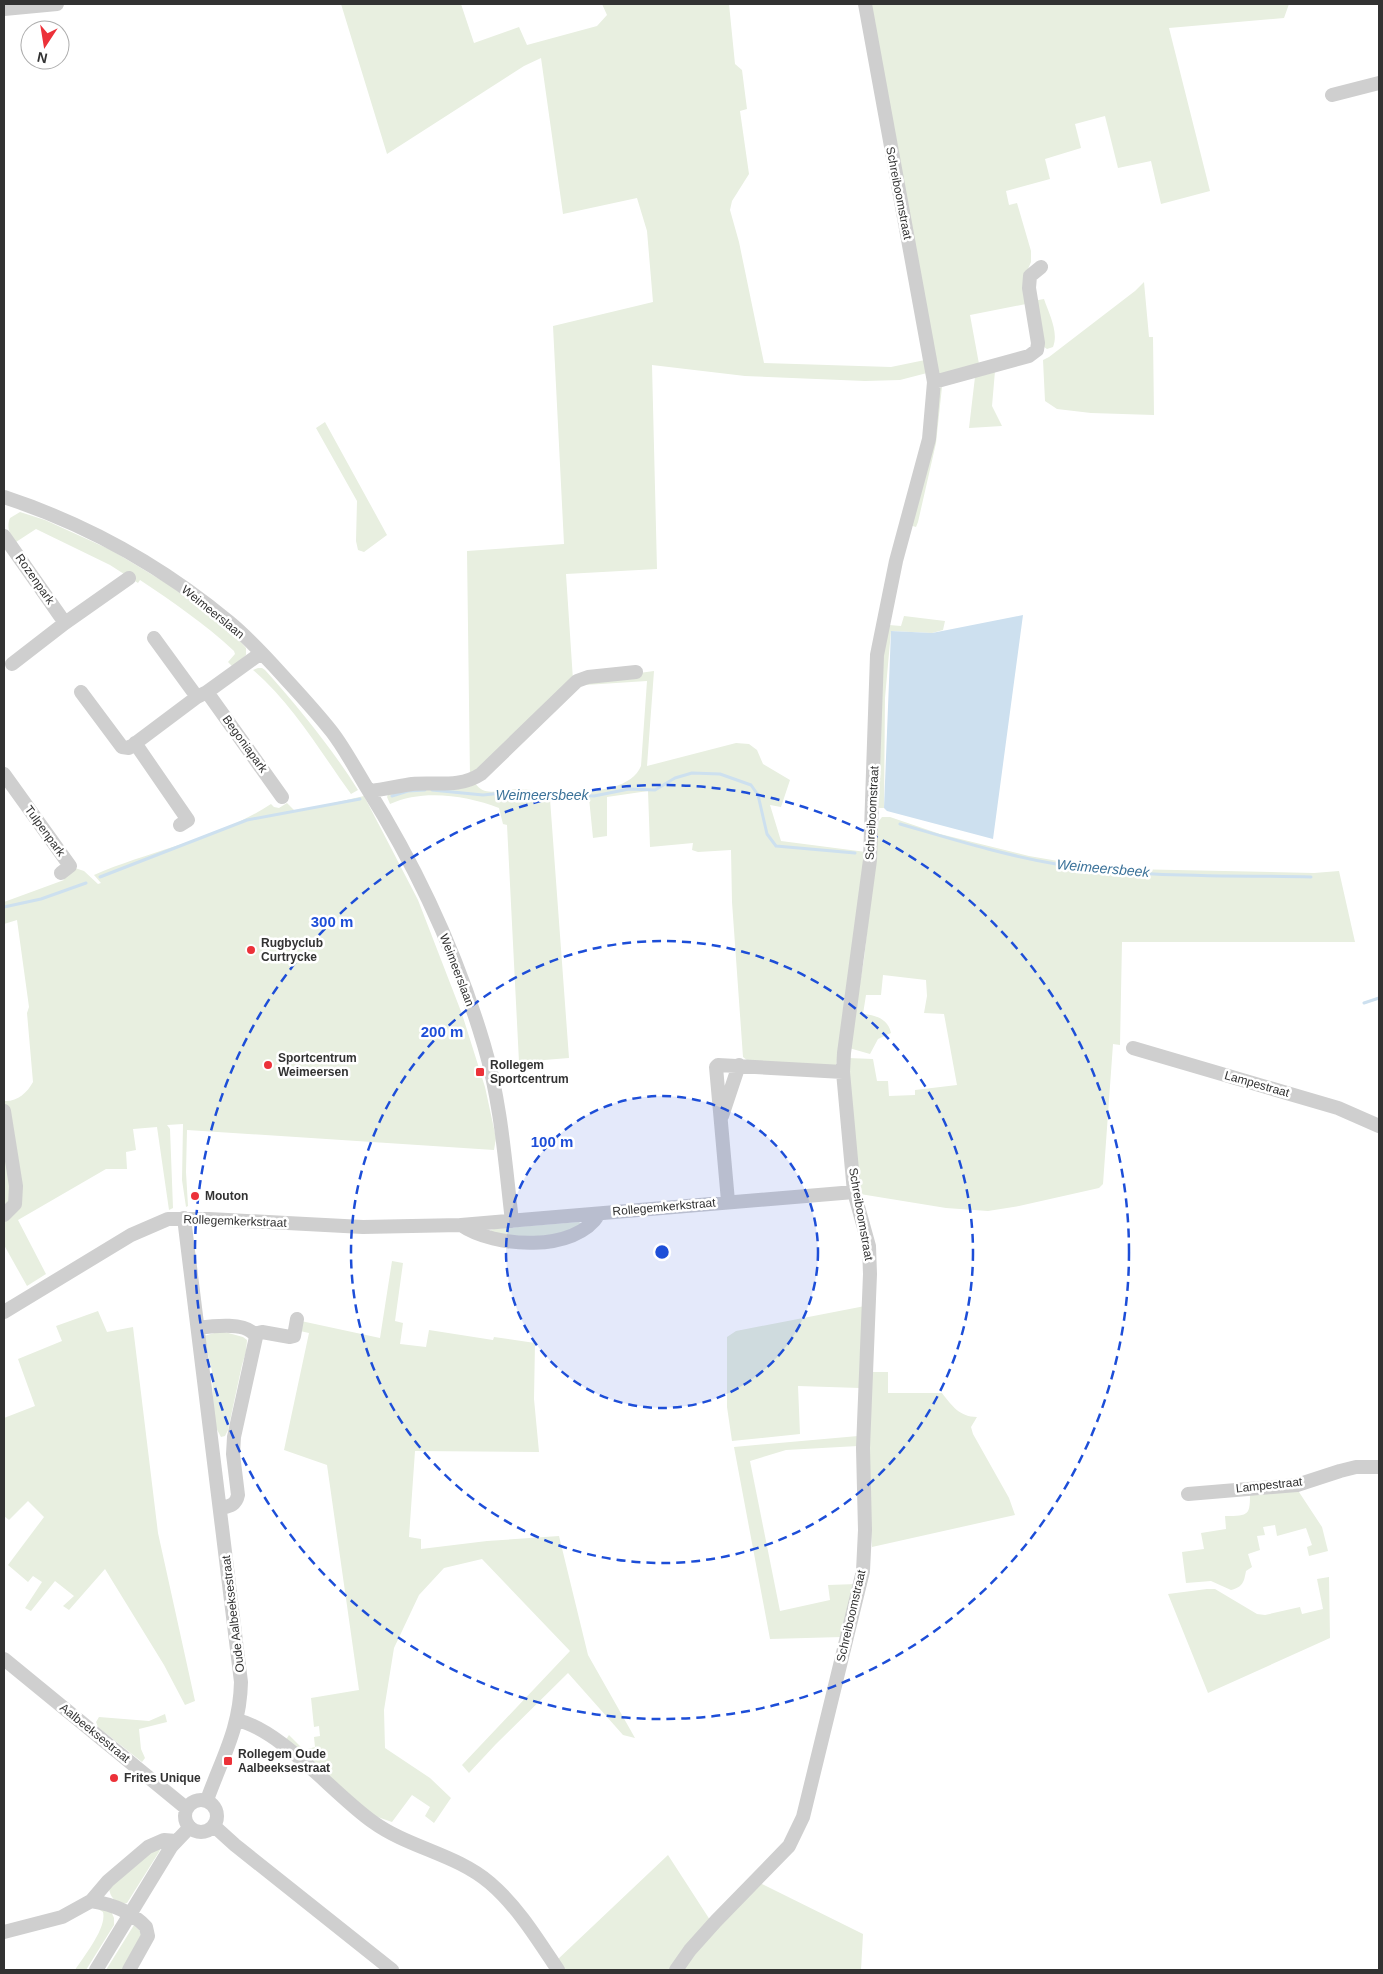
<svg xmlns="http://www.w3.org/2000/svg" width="1383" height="1974" font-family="Helvetica,sans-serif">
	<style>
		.green { fill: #e8efe0 }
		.water { fill: #cde0ef }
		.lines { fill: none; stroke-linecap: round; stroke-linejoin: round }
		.stream { stroke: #cde0ef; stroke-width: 3 }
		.minor { stroke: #cfcfcf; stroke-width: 14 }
		.ring { fill: none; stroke: #1d4ed8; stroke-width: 2.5; stroke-dasharray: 9 6 }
		.poi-dot { fill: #ec3139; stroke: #fff; stroke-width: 2 }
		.labels { text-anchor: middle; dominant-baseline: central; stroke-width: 5; stroke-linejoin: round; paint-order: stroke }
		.street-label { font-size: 12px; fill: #323232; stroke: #fff }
		.poi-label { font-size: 12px; font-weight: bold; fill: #323232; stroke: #fff; text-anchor: start }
		.water-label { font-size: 14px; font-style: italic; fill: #3b7299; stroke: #fff }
		.centre { fill: #1d4ed8; stroke: #fff; stroke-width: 2.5 }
		.ring-label { font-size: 15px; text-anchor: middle; font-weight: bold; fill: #1d4ed8; stroke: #fff; stroke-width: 5; stroke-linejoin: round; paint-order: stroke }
	</style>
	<rect width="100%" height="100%" fill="#fff"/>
	<path class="green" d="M 341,4 L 461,4 L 474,43 L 519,27 L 527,45 L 597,26 L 607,15 L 602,4 L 729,4 L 735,64 L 742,70 L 747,109 L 740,111 L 749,174 L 732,201 L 730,210 L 739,242 L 764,363 L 891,367 L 925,360 L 927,373 L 900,380 L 865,381 L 745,376 L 652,365 L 657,569 L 566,574 L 573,680 L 470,777 L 467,551 L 564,544 L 553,326 L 653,302 L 647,231 L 637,198 L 563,214 L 541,58 L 524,66 L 387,154 Z
		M 870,4 L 1289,4 L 1284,18 L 1169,28 L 1210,191 L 1161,204 L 1151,161 L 1118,168 L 1105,116 L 1075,124 L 1081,148 L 1045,159 L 1050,179 L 1006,191 L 1009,205 L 1017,203 L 1031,251 L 1031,262 L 1025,276 L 1026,304 L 970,315 L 979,364 L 943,376 L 937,372 Z
		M 1144,282 L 1149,337 L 1153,337 L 1154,415 L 1091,413 L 1057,409 L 1045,401 L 1043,360 L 1049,357 L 1135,291 Z
		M 1044,299 C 1049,314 1059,332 1053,347 L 1047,349 L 1044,347 L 1033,301 Z
		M 995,371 L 992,406 L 1002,426 L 969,428 L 975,377 Z
		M 942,387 L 936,443 L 918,522 L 916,527 L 909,525 L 939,388 Z
		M 325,422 L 387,535 L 364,552 L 358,550 L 356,541 L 357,501 L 316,428 Z
		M 20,512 L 45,520 L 111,550 L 171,586 L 240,641 L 246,648 L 246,655 L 233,667 L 228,662 L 235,654 L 234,651 C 205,624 173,602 140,580 L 138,583 L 110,565 L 36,529 L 16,542 C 10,534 6,528 10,518 Z
		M 904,616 L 945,621 L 943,630 L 932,633 L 891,631 L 885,698 L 884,808 L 879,808 L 882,655 L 889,625 L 901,626 Z
		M 258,668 L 262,668 L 265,670 C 299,708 331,747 358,790 L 351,794 C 322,754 291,702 253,670 Z
		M 654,671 L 647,766 L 736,743 L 749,744 L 757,750 L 763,764 L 790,780 L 781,807 L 770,805 L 781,841 L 866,852 L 836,1067 L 748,1061 L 743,1057 L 732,902 L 731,850 L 698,852 L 692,850 L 693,843 L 650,847 L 648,791 L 607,797 L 607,836 L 593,838 L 589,798 L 550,799 L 569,1058 L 519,1062 L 507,825 L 503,824 L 499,808 C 466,795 422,789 390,804 L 387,797 L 389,792 L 475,783 C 485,798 500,789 514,789 C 545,790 626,802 641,766 L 647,681 L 585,685 L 610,677 Z
		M 364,796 L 418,900 L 462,1014 L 485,1087 L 496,1138 L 494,1150 L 187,1130 L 186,1172 L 188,1206 L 186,1207 L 182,1180 L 183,1124 L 167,1125 L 170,1129 L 173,1208 L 169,1210 L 157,1127 L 133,1129 L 136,1150 L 126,1152 L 127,1169 L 106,1169 L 18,1220 L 46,1274 L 27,1286 L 4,1245 L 4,1101 C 17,1102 27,1093 33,1082 L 27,1013 L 29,1007 L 17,920 L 4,924 L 4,902 L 64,880 L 62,877 L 75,868 L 84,871 L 98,884 L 101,883 L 94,875 C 152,850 218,839 271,804 L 274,807 L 279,808 L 287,803 L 294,810 L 298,811 Z
		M 882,817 L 890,817 L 940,834 L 1029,856 L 1058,861 L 1128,869 L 1314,873 L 1339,871 L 1355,942 L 1122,942 L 1120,1045 L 1113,1044 L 1103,1184 L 1099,1188 L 1019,1206 L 988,1211 L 946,1208 L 860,1194 L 848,1058 L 873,1059 L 877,1081 L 888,1081 L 889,1096 L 915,1095 L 915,1090 L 957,1085 L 944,1014 L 924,1013 L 927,996 L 926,980 L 883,975 L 881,995 L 866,995 L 863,1014 C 876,1015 888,1019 891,1033 L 878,1039 L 870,1054 L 849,1048 L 864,959 L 879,821 Z
		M 579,1222 L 582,1224 L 581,1228 L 539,1240 L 490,1232 L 491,1230 L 494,1229 Z
		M 392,1261 L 403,1263 L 395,1321 L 403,1323 L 400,1344 L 426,1347 L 429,1330 L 493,1340 L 494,1337 L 535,1343 L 534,1399 L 539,1452 L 415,1451 L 409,1537 L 421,1539 L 421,1549 L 487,1541 L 559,1536 L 588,1655 L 635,1738 L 623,1735 L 568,1673 L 496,1744 L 469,1773 L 462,1765 L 570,1651 L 482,1559 L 444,1568 L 419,1595 L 394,1648 L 384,1710 L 385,1748 L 430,1778 L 451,1798 L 434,1823 L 425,1816 L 430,1807 L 412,1795 L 392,1822 L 369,1814 L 285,1741 L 289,1735 L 304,1750 L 315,1747 L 314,1737 L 320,1736 L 319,1726 L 314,1727 L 311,1698 L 359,1690 L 327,1465 L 284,1450 L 309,1333 L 300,1331 L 301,1321 L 380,1338 Z
		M 865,1306 L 860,1388 L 798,1386 L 800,1434 L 732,1441 L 727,1407 L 727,1337 L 736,1331 Z
		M 98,1311 L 107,1332 L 133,1327 L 158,1533 L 195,1701 L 185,1705 L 164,1665 L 105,1569 L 69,1610 L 63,1606 L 74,1596 L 55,1581 L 31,1611 L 25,1608 L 42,1582 L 33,1576 L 28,1582 L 8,1565 L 44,1517 L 28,1501 L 9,1520 L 4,1516 L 4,1418 L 35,1406 L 18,1359 L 62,1341 L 56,1326 Z
		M 221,1331 L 243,1337 L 247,1340 L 246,1352 L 242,1365 L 228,1430 L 225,1436 L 221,1437 L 214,1424 L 212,1371 L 204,1339 L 204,1336 Z
		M 869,1372 L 888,1372 L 888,1393 L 942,1393 C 952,1406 960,1417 977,1417 L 971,1427 L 973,1434 L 1009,1498 L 1015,1515 L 872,1547 L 868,1481 Z
		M 858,1436 L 858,1446 L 786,1450 L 750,1461 L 780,1611 L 830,1600 L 828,1585 L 857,1584 L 842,1637 L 770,1639 L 734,1447 Z
		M 1297,1489 L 1322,1527 L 1328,1551 L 1309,1556 L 1307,1547 L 1312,1545 L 1306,1528 L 1277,1536 L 1275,1525 L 1263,1527 L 1265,1535 L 1257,1536 L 1260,1550 L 1248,1554 L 1252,1567 L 1246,1571 C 1244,1582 1243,1587 1231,1590 L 1211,1581 L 1186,1583 L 1182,1552 L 1204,1549 L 1201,1533 L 1226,1529 L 1225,1516 C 1250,1516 1250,1515 1250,1491 Z
		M 1329,1577 L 1330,1638 L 1208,1693 L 1168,1594 L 1207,1589 L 1215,1589 L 1257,1614 L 1265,1615 L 1300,1607 L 1302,1614 L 1323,1609 L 1317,1579 Z
		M 165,1714 L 167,1722 L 139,1729 L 141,1749 L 145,1758 L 142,1762 L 98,1727 L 96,1722 L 99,1717 L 149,1721 Z
		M 152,1845 L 161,1847 L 159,1852 L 127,1903 C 117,1905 110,1898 109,1888 Z
		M 668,1855 L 710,1920 L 671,1970 L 562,1970 L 556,1961 Z
		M 760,1883 L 863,1934 L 861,1970 L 681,1970 L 704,1942 Z
		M 98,1909 L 111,1911 L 114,1918 L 114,1925 L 86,1970 L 75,1970 C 84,1956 107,1928 103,1912 Z
		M 134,1925 L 142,1933 L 124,1970 L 106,1970 Z"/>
	<path class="water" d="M 1023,615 L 993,839 L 887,811 L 884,808 L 891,631 L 932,633 Z"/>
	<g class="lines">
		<path class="stream" d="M 432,790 L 483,795 L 513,792 L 594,796 L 629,789 L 655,790 L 675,778 L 692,773 L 720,774 L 751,785 L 758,795 L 767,834 L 776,846 L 855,853
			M 392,796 L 408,791 L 425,790
			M 900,824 C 952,839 1003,855 1056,864 C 1139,878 1226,875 1311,877
			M 100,877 L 247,820 L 360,799
			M 4,907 L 41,899 L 86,883
			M 1364,1003 L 1379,998"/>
		<path class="minor" d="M 4,9 L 57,4
			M 1332,95 L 1379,83
			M 934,382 L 1029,356 L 1037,350 L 1038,343 L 1029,288 L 1030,276 L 1041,267
			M 4,497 C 86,524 163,567 229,622 C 245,635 259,650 273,665 C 293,687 314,709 332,732 C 345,749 356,770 367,788 C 417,868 457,954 484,1045 C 501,1102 505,1162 512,1221
			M 4,536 L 65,623
			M 154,638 L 197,697
			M 12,664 L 65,623 L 129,578
			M 81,692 L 122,747 L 129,748 L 197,697 L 207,692 L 261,653
			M 207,692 L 282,797
			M 135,743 L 188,820 L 180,825
			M 4,774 L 70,866 L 61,873
			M 369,791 C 383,790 398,786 412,784 C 436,782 460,788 481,774 L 577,681 L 588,677 L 636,672
			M 1133,1048 L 1338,1108 L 1379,1126
			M 4,1111 L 16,1186 L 15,1204 L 4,1215
			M 722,1116 L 739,1065
			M 728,1201 L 716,1067 L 718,1065 L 843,1072
			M 184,1218 L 241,1682 C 240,1729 222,1758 207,1800
			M 461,1225 C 494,1248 576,1253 599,1214
			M 4,1312 L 131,1235 L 168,1219 L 209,1219 L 363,1227 L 461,1225 L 854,1192
			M 198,1328 C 212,1326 248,1321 256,1337 L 234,1437 L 233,1454 L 238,1495 C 236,1505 230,1506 221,1508
			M 254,1334 L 262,1332 L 290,1337 L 294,1336 L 297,1319
			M 1188,1494 L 1297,1485 L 1340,1471 L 1356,1467 L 1379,1467
			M 4,1659 L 186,1808
			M 237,1720 C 283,1731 333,1794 373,1822 C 409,1848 456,1854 490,1883 C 518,1907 538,1940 558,1970
			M185 1816a16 16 0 1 1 32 0a16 16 0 1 1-32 0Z
			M 214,1826 L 235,1845 L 392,1970
			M 91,1901 C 111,1904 132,1912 146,1927 L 148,1936 L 129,1970
			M 4,1932 L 62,1917 L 91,1901 L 108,1881 L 148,1847 L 164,1840 L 176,1841
			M 96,1970 L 171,1847 L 190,1827
			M 676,1970 L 690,1950 L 716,1921 L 789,1846 L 803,1817 L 863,1571 L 865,1530 L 863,1448 L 870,1274 L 869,1246 L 854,1192 L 843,1072 L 844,1053 L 870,860 L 877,655 L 896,561 L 929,439 L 934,382 L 865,4"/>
	</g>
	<circle cx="662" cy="1252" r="156" fill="#1d4ed8" fill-opacity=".12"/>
	<g class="ring">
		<circle cx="662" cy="1252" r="156"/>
		<circle cx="662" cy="1252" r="311"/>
		<circle cx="662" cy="1252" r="467"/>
	</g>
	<g class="poi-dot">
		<circle cx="251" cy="950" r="5"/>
		<circle cx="268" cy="1065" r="5"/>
		<rect x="475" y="1067" width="10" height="10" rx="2.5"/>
		<circle cx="195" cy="1196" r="5"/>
		<rect x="223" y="1756" width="10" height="10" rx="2.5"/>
		<circle cx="114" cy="1778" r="5"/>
	</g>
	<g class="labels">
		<g class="street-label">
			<text transform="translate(899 193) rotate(79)">Schreiboomstraat</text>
			<text transform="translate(35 579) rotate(55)">Rozenpark</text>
			<text transform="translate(213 612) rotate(39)">Weimeerslaan</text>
			<text transform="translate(245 744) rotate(54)">Begoniapark</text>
			<text transform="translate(872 813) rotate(-87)">Schreiboomstraat</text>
			<text transform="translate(45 831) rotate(54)">Tulpenpark</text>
			<text transform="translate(457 970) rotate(69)">Weimeerslaan</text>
			<text transform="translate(1257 1084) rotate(16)">Lampestraat</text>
			<text transform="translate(664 1207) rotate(-5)">Rollegemkerkstraat</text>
			<text transform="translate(861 1214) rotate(80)">Schreiboomstraat</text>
			<text transform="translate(235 1221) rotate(2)">Rollegemkerkstraat</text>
			<text transform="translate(1269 1485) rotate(-6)">Lampestraat</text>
			<text transform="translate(233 1614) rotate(-97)">Oude Aalbeeksestraat</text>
			<text transform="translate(851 1616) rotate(-77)">Schreiboomstraat</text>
			<text transform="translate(95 1733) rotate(39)">Aalbeeksestraat</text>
		</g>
		<g class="poi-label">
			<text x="261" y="943">Rugbyclub<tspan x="261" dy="14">Curtrycke</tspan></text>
			<text x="278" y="1058">Sportcentrum<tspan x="278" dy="14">Weimeersen</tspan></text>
			<text x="490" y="1065">Rollegem<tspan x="490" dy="14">Sportcentrum</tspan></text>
			<text x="205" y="1196">Mouton</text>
			<text x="238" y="1754">Rollegem Oude<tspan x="238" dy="14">Aalbeeksestraat</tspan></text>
			<text x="124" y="1778">Frites Unique</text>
		</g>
		<g class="water-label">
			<text x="542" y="795">Weimeersbeek</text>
			<text transform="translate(1103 868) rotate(5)">Weimeersbeek</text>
		</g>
	</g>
	<circle cx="662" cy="1252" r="8" class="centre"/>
	<g class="ring-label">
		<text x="332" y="927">300 m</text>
		<text x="442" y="1037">200 m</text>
		<text x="552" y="1147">100 m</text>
	</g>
	<rect width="1383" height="1974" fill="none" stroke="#323232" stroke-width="10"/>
	<g transform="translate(45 45) rotate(192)"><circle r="24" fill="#ffffff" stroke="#adadad"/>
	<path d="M0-4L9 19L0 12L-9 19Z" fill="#ec3139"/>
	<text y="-8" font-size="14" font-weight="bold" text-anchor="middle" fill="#323232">N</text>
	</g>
</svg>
